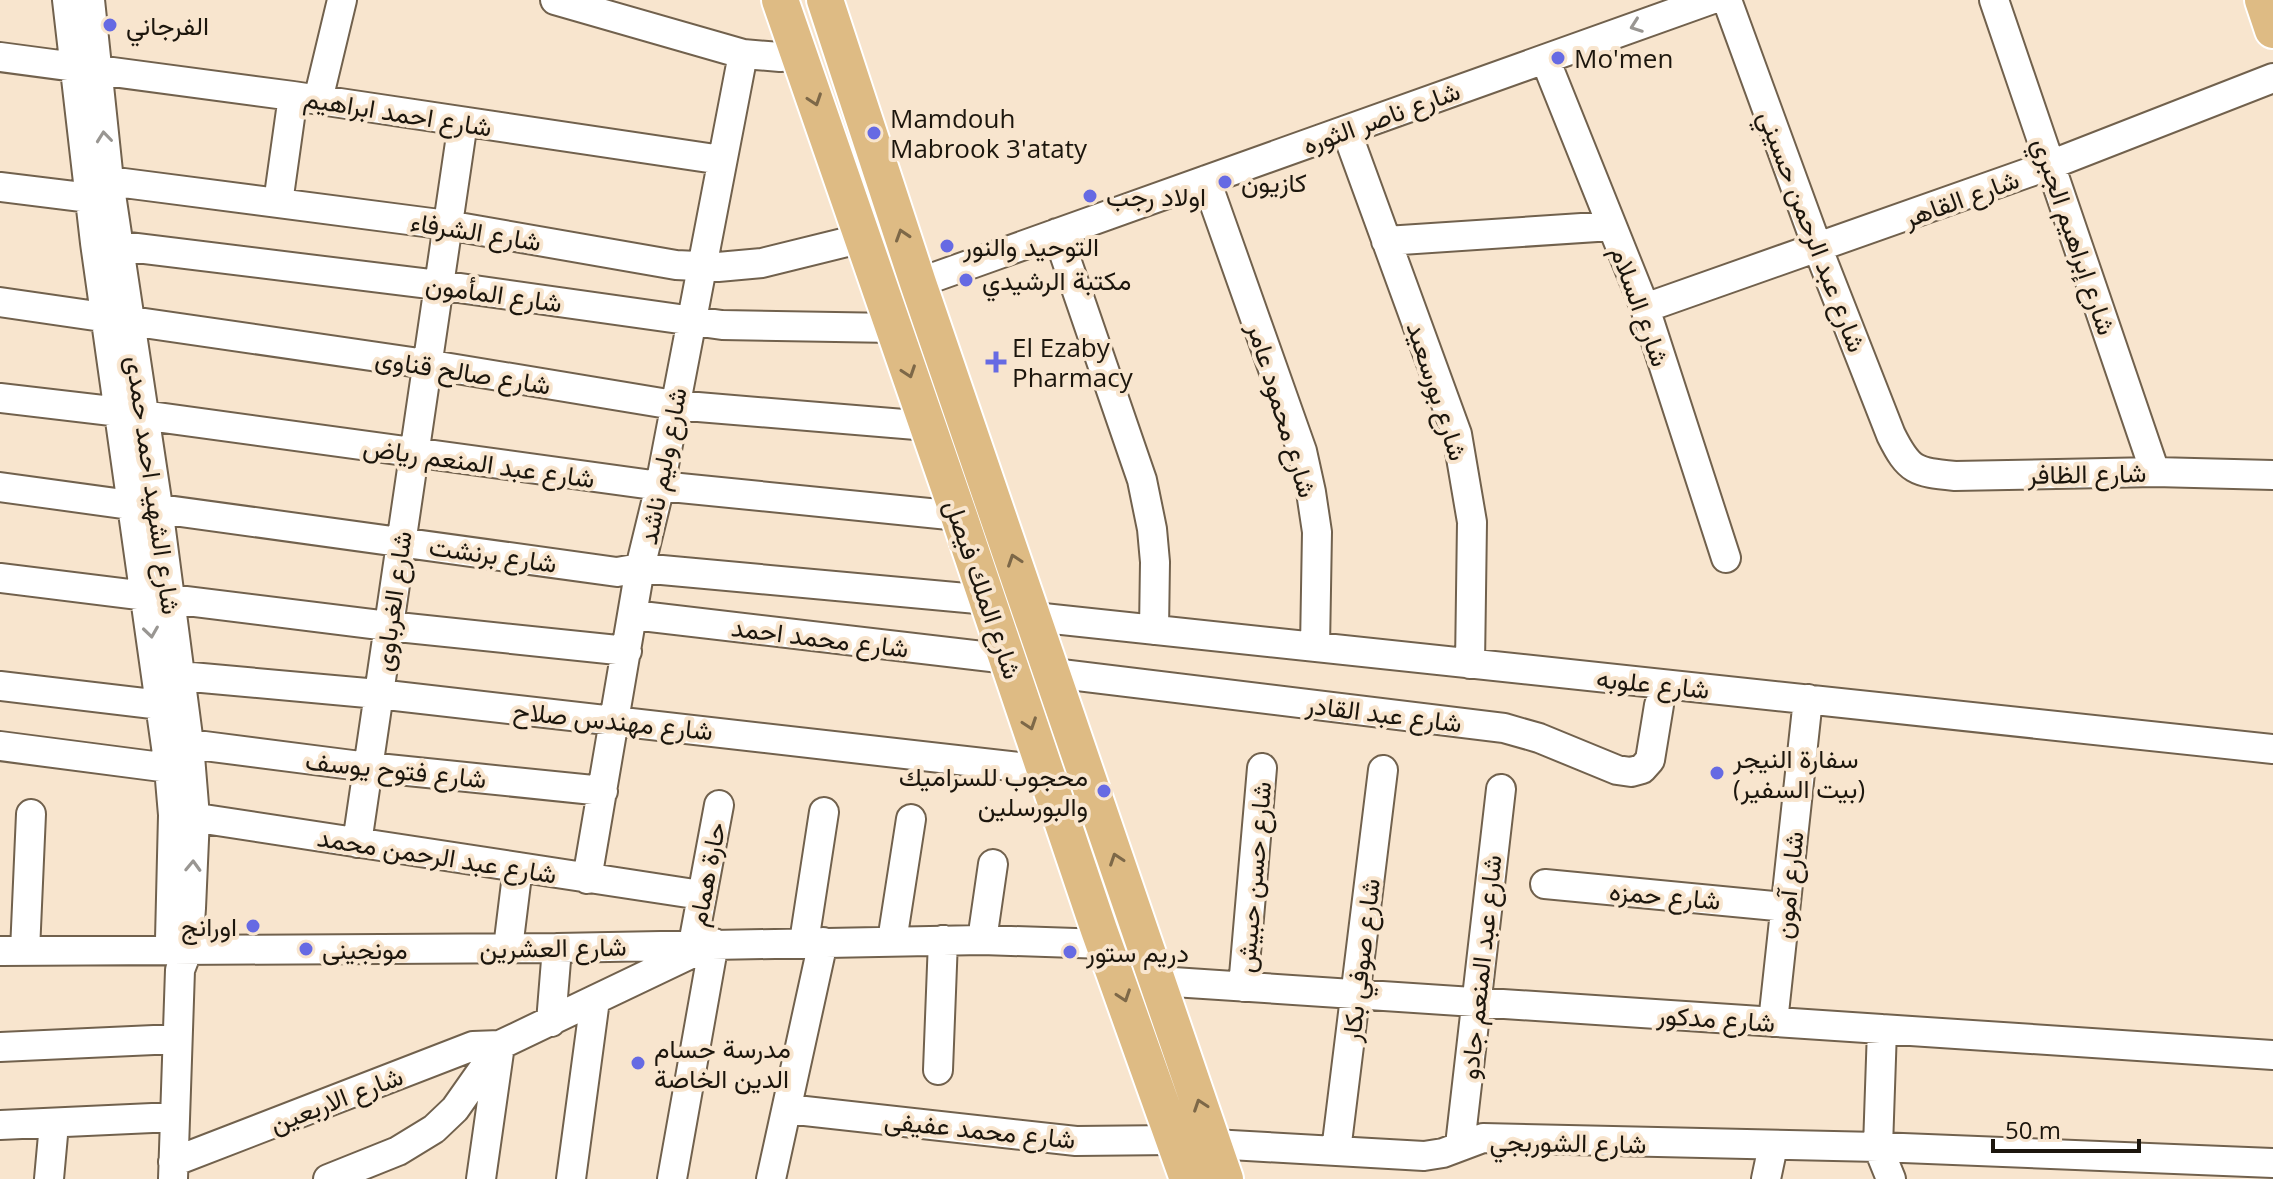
<svg xmlns="http://www.w3.org/2000/svg" width="2273" height="1179" font-family="'Open Sans',Vazirmatn,sans-serif">
	<style>
		.lines { fill: none; stroke-linecap: round; stroke-linejoin: round }
		.minor-casing { stroke: #71614d; stroke-width: 32 }
		.major-casing { stroke: #fff; stroke-width: 40 }
		.minor { stroke: #fff; stroke-width: 28 }
		.major { stroke: #debb84; stroke-width: 36 }
		.oneway { stroke: #999692 }
		.oneway2 { stroke: #7d6848 }
		.poi-dot { fill: #666ae3; stroke: #f8e5ce; stroke-width: 3 }
		.labels { text-anchor: middle; dominant-baseline: central; stroke-width: 8; stroke-linejoin: round; paint-order: stroke }
		.poi-label { font-size: 26px; fill: #1c160d; stroke: #f8e5ce; text-anchor: start }
		.street-label { font-size: 26px; fill: #1c160d; stroke: #f8e5ce }
	</style>
	<rect width="100%" height="100%" fill="#f8e5ce"/>
	<g class="lines">
		<defs>
			<path id="minor" d="M 67,0 L 95,243 L 169,768 L 173,815 L 170,939
				M 90,0 L 109,181 L 158,507 L 189,744 L 195,817 L 191,908 L 188,949 L 180,970 L 173,1179
				M 555,0 L 743,54 L 780,57 L 799,55
				M 1727,0 L 1818,249 L 1891,435 C 1909,471 1915,472 1955,476 L 2155,472 L 2273,475
				M 1994,0 L 2155,472
				M 0,57 L 293,96 L 722,160
				M 1545,59 L 1645,308 L 1726,558
				M 318,100 L 342,0
				M 1346,130 L 1457,434 L 1472,522 L 1470,664
				M 93,179 L 447,225 L 676,265 L 718,267 L 762,263 L 863,238
				M 1206,180 L 1302,451 L 1311,492 L 1317,532 L 1315,647
				M 0,187 L 90,198
				M 278,203 L 293,96
				M 1057,233 L 1142,480 L 1152,529 L 1155,562 L 1154,630
				M 1386,241 L 1612,226
				M 104,244 L 438,285 L 722,325 L 894,328
				M 918,283 L 1710,0
				M 0,302 L 426,364 L 674,405 L 928,426
				M 1645,308 L 2050,165 L 2273,78
				M 0,398 L 120,412 L 660,486 L 959,516
				M 0,487 L 617,572 L 640,568 L 988,600
				M 0,578 L 388,626 L 627,651
				M 633,615 L 1008,659
				M 1034,617 L 2273,749
				M 1053,673 L 1504,728 L 1539,738 L 1617,770 L 1631,772 L 1642,769 L 1650,760 L 1659,705
				M 180,676 L 378,694 L 1045,770
				M 0,686 L 161,705
				M 189,744 L 368,767 L 603,791
				M 0,746 L 169,768
				M 178,815 L 701,895
				M 357,843 L 463,122
				M 587,879 L 640,568 L 660,486 L 743,54
				M 1545,884 L 1785,907
				M 982,940 L 993,864
				M 892,941 L 911,819
				M 804,942 L 824,812
				M 693,944 L 719,805
				M 508,948 L 518,867
				M 0,951 L 557,948 L 982,940 L 1105,944
				M 25,951 L 31,814
				M 1158,981 L 2273,1055
				M 1243,987 L 1262,768
				M 551,1022 L 557,948
				M 1773,1022 L 1808,699
				M 1882,1029 L 1878,1147 L 1891,1179
				M 0,1047 L 176,1039
				M 938,1070 L 943,940
				M 787,1109 L 1076,1141 L 1174,1140
				M 0,1125 L 174,1117
				M 1213,1144 L 1424,1156 L 1443,1153 L 1483,1138 L 1878,1147 L 2273,1163
				M 1460,1145 L 1501,789
				M 1336,1151 L 1383,770
				M 173,1162 L 473,1046 L 500,1045 L 481,1179
				M 49,1179 L 54,1124
				M 328,1179 L 398,1151 L 434,1129 L 455,1109 L 500,1045 L 703,948
				M 571,1179 L 595,1000
				M 672,1179 L 714,943
				M 771,1179 L 823,942
				M 1766,1179 L 1773,1146"/>
			<path id="major" d="M 780,0 L 959,516 L 1099,930 L 1188,1179
				M 825,0 L 918,283 L 1225,1179
				M 2263,0 L 2273,30"/>
		</defs>
		<use href="#minor" class="minor-casing"/>
		<use href="#major" class="major-casing"/>
		<use href="#minor" class="minor"/>
		<use href="#major" class="major"/>
	</g>
	<defs><path id="oneway-chevron" d="M-2-3.5L2.5 0L-2 3.5" fill="none" stroke-width="1.6" stroke-linecap="round" stroke-linejoin="round" transform="scale(2)"/></defs>
	<g class="oneway">
		<use href="#oneway-chevron" transform="translate(1636 26) rotate(160)"/>
		<use href="#oneway-chevron" transform="translate(104 137) rotate(-96)"/>
		<use href="#oneway-chevron" transform="translate(151 632) rotate(82)"/>
		<use href="#oneway-chevron" transform="translate(193 866) rotate(-88)"/>
	</g>
	<g class="oneway2">
		<use href="#oneway-chevron" transform="translate(815 100) rotate(71)"/>
		<use href="#oneway-chevron" transform="translate(902 235) rotate(-108)"/>
		<use href="#oneway-chevron" transform="translate(909 372) rotate(71)"/>
		<use href="#oneway-chevron" transform="translate(1014 560) rotate(-109)"/>
		<use href="#oneway-chevron" transform="translate(1030 724) rotate(71)"/>
		<use href="#oneway-chevron" transform="translate(1116 859) rotate(-109)"/>
		<use href="#oneway-chevron" transform="translate(1124 996) rotate(71)"/>
		<use href="#oneway-chevron" transform="translate(1200 1105) rotate(-109)"/>
	</g>
	<g class="poi-dot">
		<circle cx="110" cy="25" r="8"/>
		<circle cx="1558" cy="58" r="8"/>
		<circle cx="874" cy="133" r="8"/>
		<circle cx="1225" cy="182" r="8"/>
		<circle cx="1090" cy="196" r="8"/>
		<circle cx="947" cy="246" r="8"/>
		<circle cx="966" cy="280" r="8"/>
		<path d="M992 350h8v8h8v8h-8v8h-8v-8h-8v-8h8z"/>
		<circle cx="1717" cy="773" r="8"/>
		<circle cx="1104" cy="791" r="8"/>
		<circle cx="253" cy="926" r="8"/>
		<circle cx="306" cy="949" r="8"/>
		<circle cx="1070" cy="952" r="8"/>
		<circle cx="638" cy="1063" r="8"/>
	</g>
	<g class="labels">
		<g class="poi-label">
			<text x="126" y="25">الفرجاني</text>
			<text x="1574" y="58">Mo'men</text>
			<text x="890" y="118">Mamdouh<tspan x="890" dy="30">Mabrook 3'ataty</tspan></text>
			<text x="1241" y="182">كازيون</text>
			<text x="1106" y="196">اولاد رجب</text>
			<text x="963" y="246">التوحيد والنور</text>
			<text x="982" y="280">مكتبة الرشيدي</text>
			<text x="1012" y="347">El Ezaby<tspan x="1012" dy="30">Pharmacy</tspan></text>
			<text x="1733" y="758">سفارة النيجر<tspan x="1733" dy="30">(بيت السفير)</tspan></text>
			<text x="1088" y="776" text-anchor="end">محجوب للسراميك<tspan x="1088" dy="30">والبورسلين</tspan></text>
			<text x="237" y="926" text-anchor="end">اورانج</text>
			<text x="322" y="949">مونجينى</text>
			<text x="1086" y="952">دريم ستور</text>
			<text x="654" y="1048">مدرسة حسام<tspan x="654" dy="30">الدين الخاصة</tspan></text>
		</g>
		<g class="street-label">
			<text transform="translate(398 112) rotate(9)">شارع احمد ابراهيم</text>
			<text transform="translate(1381 117) rotate(-20)">شارع ناصر الثوره</text>
			<text transform="translate(1961 198) rotate(-20)">شارع القاهر</text>
			<text transform="translate(476 231) rotate(9)">شارع الشرفاء</text>
			<text transform="translate(1813 231) rotate(69)">شارع عبد الرحمن حسيني</text>
			<text transform="translate(2075 236) rotate(71)">شارع إبراهيم الجبري</text>
			<text transform="translate(494 293) rotate(8)">شارع المأمون</text>
			<text transform="translate(1641 306) rotate(70)">شارع السلام</text>
			<text transform="translate(463 371) rotate(9)">شارع صالح قناوى</text>
			<text transform="translate(1438 391) rotate(72)">شارع بورسعيد</text>
			<text transform="translate(1283 410) rotate(73)">شارع محمود عامر</text>
			<text transform="translate(479 462) rotate(8)">شارع عبد المنعم رياض</text>
			<text transform="translate(662 466) rotate(-79)">شارع وليم ناشد</text>
			<text transform="translate(2087 473) rotate(-1)">شارع الظافر</text>
			<text transform="translate(154 485) rotate(82)">شارع الشهيد احمد حمدى</text>
			<text transform="translate(493 554) rotate(8)">شارع برنشت</text>
			<text transform="translate(984 589) rotate(71)">شارع الملك فيصل</text>
			<text transform="translate(392 601) rotate(-82)">شارع الغرباوى</text>
			<text transform="translate(820 637) rotate(7)">شارع محمد احمد</text>
			<text transform="translate(1653 683) rotate(6)">شارع علوبه</text>
			<text transform="translate(1384 713) rotate(7)">شارع عبد القادر</text>
			<text transform="translate(613 720) rotate(6)">شارع مهندس صلاح</text>
			<text transform="translate(396 769) rotate(6)">شارع فتوح يوسف</text>
			<text transform="translate(437 855) rotate(9)">شارع عبد الرحمن محمد</text>
			<text transform="translate(706 874) rotate(-79)">حارة همام</text>
			<text transform="translate(1253 877) rotate(-85)">شارع حسن حبيش</text>
			<text transform="translate(1788 885) rotate(-84)">شارع آمون</text>
			<text transform="translate(1665 895) rotate(5)">شارع حمزه</text>
			<text transform="translate(553 947) rotate(-1)">شارع العشرين</text>
			<text transform="translate(1360 960) rotate(-83)">شارع صوفي بكار</text>
			<text transform="translate(1480 967) rotate(-84)">شارع عبد المنعم جادو</text>
			<text transform="translate(1716 1018) rotate(4)">شارع مدكور</text>
			<text transform="translate(336 1099) rotate(-21)">شارع الاربعين</text>
			<text transform="translate(980 1129) rotate(6)">شارع محمد عفيفى</text>
			<text transform="translate(1568 1142) rotate(1)">شارع الشوربجي</text>
		</g>
	</g>
	<path d="M1993 1139v12h146v-12" fill="none" stroke="#1c160d" stroke-width="4"/>
	<text x="2005" y="1139" font-size="24" fill="#1c160d" stroke="#f8e5ce" stroke-width="6" paint-order="stroke">50 m</text>
</svg>
